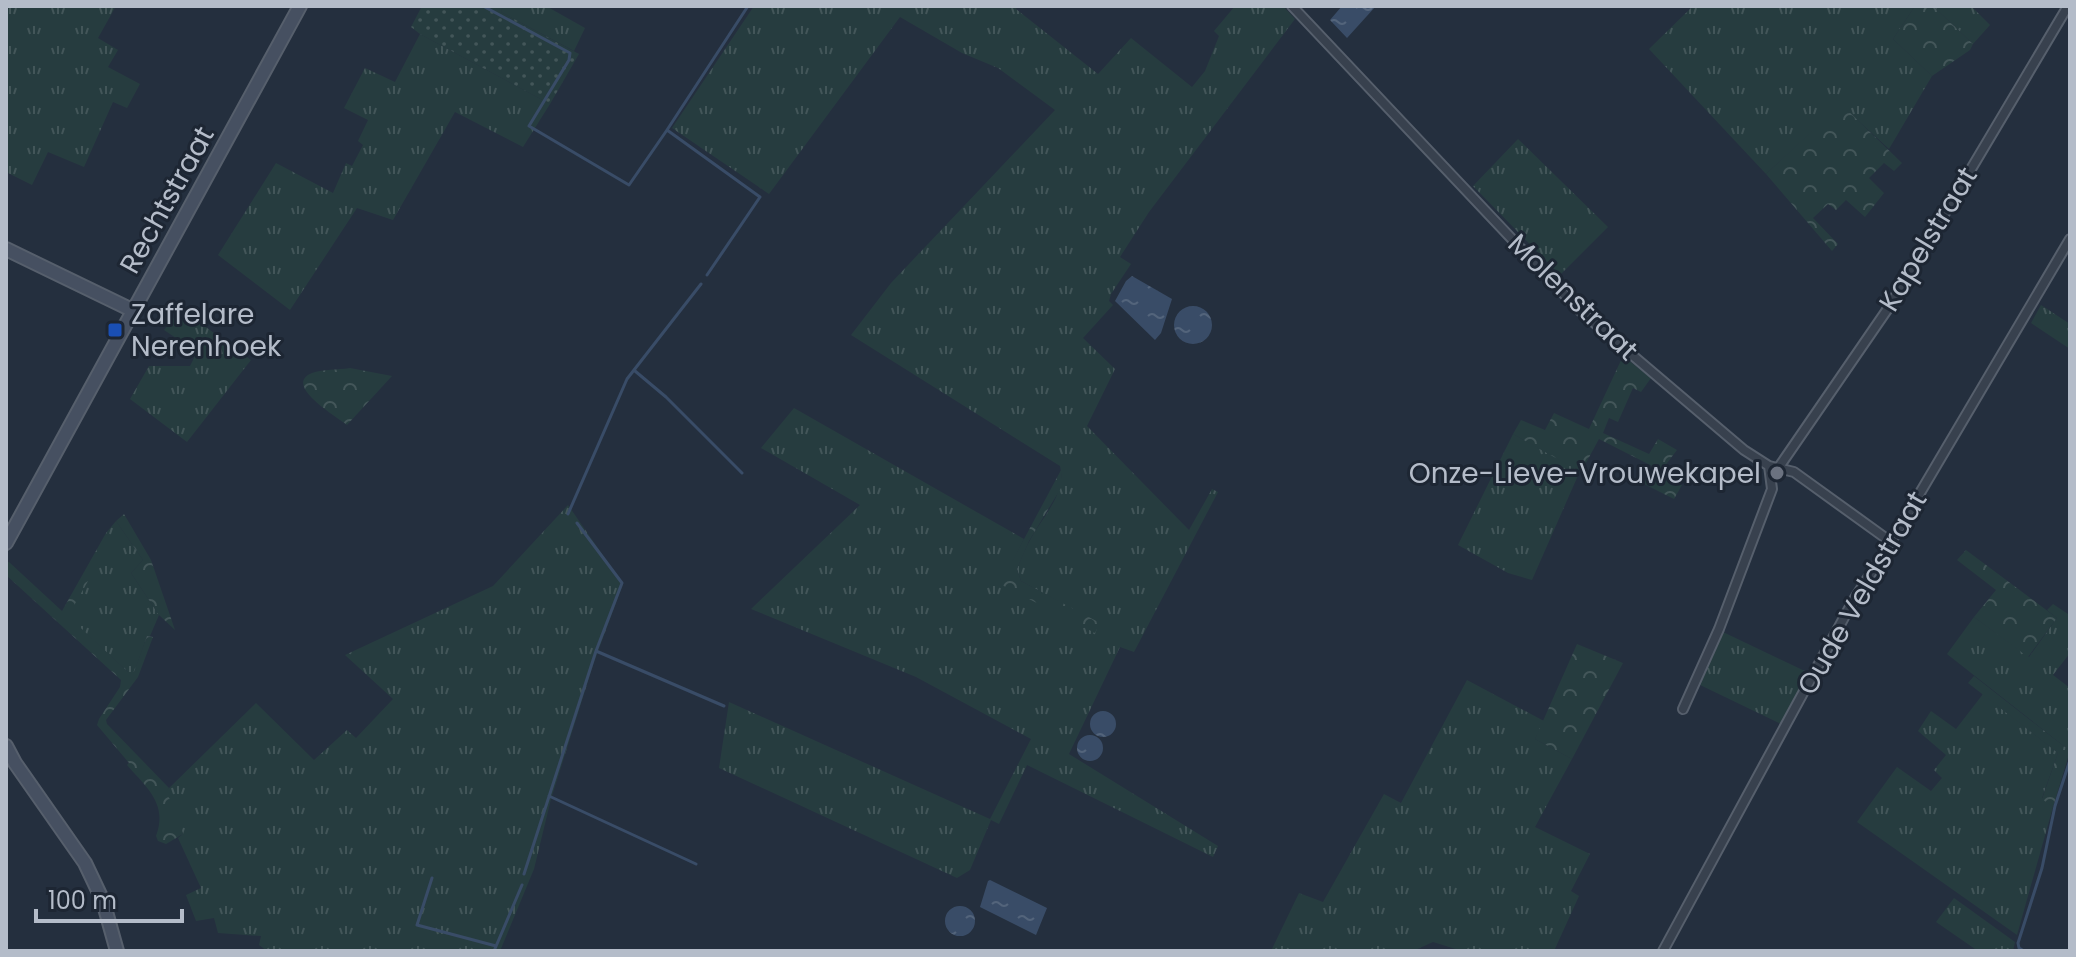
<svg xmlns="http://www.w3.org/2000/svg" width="2076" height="957" font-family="Poppins,sans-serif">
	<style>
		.grass { fill: url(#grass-tufts) }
		.forest { fill: url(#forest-crowns) }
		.garden { fill: url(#garden-dots) }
		.water { fill: url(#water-ripples) }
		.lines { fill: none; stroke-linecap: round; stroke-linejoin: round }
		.stream { stroke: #394c67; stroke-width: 3 }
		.street-casing { stroke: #565f6c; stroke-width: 12 }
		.secondary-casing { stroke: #565f6c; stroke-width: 16 }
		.street { stroke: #38414e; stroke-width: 8 }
		.secondary { stroke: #465061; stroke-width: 12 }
		.transit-dot { fill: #1a4fb4; stroke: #1d2633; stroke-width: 3 }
		.worship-dot { fill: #6b7280; stroke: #1d2633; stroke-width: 3 }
		.labels { text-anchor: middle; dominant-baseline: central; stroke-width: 6; stroke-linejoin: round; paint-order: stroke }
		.street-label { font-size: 28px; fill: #b4bcc9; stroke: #1d2633 }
		.poi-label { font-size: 28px; fill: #b4bcc9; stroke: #1d2633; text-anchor: start }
	</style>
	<defs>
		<pattern id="grass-tufts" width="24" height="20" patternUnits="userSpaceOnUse" patternTransform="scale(2)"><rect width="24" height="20" fill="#263c3f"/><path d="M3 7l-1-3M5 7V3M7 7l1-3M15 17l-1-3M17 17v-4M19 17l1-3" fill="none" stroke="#435659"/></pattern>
		<pattern id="forest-crowns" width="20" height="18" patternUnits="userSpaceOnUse" patternTransform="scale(2)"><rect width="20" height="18" fill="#263c3f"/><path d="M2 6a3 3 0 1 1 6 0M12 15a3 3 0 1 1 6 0" fill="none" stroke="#435659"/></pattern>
		<pattern id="garden-dots" width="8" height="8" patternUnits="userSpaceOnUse" patternTransform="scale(2)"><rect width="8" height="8" fill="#263c3f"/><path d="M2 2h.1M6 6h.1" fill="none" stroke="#435659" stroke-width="1.8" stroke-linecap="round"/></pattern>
		<pattern id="water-ripples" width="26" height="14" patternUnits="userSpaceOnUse" patternTransform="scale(2)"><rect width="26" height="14" fill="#394c67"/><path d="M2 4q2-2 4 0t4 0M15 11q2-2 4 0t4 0" fill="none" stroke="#53647b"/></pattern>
	</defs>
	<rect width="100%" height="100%" fill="#242f3e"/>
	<path class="grass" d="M 6,6 L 116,6 L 98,38 L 118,50 L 108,67 L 140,84 L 127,108 L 113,102 L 84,167 L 48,152 L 32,185 L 6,172 Z
		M 503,6 L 546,6 L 585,28 L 574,51 L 501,12 Z
		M 754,6 L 1018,6 L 1016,9 L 1098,74 L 1131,38 L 1192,87 L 1205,71 L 1219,36 L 1214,31 L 1235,6 L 1283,6 L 1295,19 L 1149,212 L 1120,257 L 1131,264 L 1111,294 L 1109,301 L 1113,305 L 1083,338 L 1115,369 L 1087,426 L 1189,530 L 1212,489 L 1218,492 L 1134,652 L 1120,647 L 1069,754 L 1218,846 L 1213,857 L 1027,765 L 999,824 L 991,820 L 970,870 L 957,878 L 719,768 L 729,702 L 990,819 L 1031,739 L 916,677 L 751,609 L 860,505 L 761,448 L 794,408 L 1024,539 L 1001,584 L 1100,624 L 1021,581 L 1017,569 C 1021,559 1025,549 1030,540 C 1042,517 1067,494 1060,466 L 851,335 L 891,283 L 1055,110 L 998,68 L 962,53 L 900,17 L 769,194 L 672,128 Z
		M 1693,6 L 1915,6 L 1893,39 L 1932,76 L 1889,149 L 1841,105 L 1766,174 L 1649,49 Z
		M 1933,6 L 1971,6 L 1990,25 L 1973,44 Z
		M 420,34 L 550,104 L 523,147 L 455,112 L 393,220 L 357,208 L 290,310 L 218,255 L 276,163 L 333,193 L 346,163 L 352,166 L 363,145 L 358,141 L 368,120 L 344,108 L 365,68 L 395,82 Z
		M 1518,139 L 1608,227 L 1560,275 L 1473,186 Z
		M 2041,305 L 2070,324 L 2070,349 L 2031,323 Z
		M 181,309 L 251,360 L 187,442 L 130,399 L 149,366 L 190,366 L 197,352 L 164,330 Z
		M 1513,434 L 1580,471 L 1532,580 L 1508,573 L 1458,545 Z
		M 568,505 L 623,584 L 594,662 L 551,799 L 534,869 L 500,951 L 267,951 L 259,945 L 261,936 L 218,933 L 214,918 L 196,921 L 186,895 L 201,888 L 178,838 L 183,834 L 165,792 L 256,703 L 314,760 L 347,730 L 356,738 L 393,699 L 345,655 L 493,586 Z
		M 116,521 L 143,560 L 131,573 L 159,615 L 150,636 L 147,636 L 134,673 L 128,672 L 67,616 L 110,541 L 106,533 Z
		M 2053,604 L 2068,614 L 2070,612 L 2070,653 L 2053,675 L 2070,688 L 2070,751 L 1947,654 L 1974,617 L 2029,657 L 2057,618 L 2047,610 Z
		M 1723,632 L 1809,673 L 1781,724 L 1698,684 Z
		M 1467,680 L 1544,721 L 1535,739 L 1572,759 L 1535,827 L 1590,854 L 1571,891 L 1579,896 L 1554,951 L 1462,951 L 1433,942 L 1413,951 L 1271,951 L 1299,893 L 1323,902 L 1384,794 L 1401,803 Z
		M 1983,694 L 2058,753 L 2042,798 L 2053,807 L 2017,935 L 1857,822 L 1897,767 L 1931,791 L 1942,778 L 1934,770 L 1946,755 L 1918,731 L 1931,711 L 1956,729 Z
		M 1954,898 L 2015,942 L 2013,951 L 1978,951 L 1936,922 Z"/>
	<path class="forest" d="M 1915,6 L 1933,6 L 1973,44 L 1970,50 L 1932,76 L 1893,39 Z
		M 1841,104 L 1902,163 L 1894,171 L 1884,163 L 1869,178 L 1884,193 L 1865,217 L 1846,200 L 1836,210 L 1828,204 L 1813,218 L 1838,244 L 1832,251 L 1766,174 Z
		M 1623,356 L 1651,378 L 1641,392 L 1633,388 L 1618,422 L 1609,418 L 1603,433 L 1649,454 L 1658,439 L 1677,450 L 1661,471 L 1682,485 L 1674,499 L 1642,483 L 1652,466 L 1599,439 L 1581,472 L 1513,434 L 1521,420 L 1545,430 L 1554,413 L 1589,429 Z
		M 350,368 L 392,376 L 347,425 C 337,417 282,385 312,373 C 323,369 338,370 350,368 Z
		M 1061,470 L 1061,488 L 1029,541 L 1017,569 L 1021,581 L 1100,623 L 1095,633 L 1000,584 Z
		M 124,514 L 151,560 L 175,630 L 159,615 L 131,573 L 143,560 L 116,521 Z
		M 106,533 L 111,541 L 68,616 L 128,672 L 134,672 L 147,636 L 153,637 L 138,677 L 106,720 L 107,724 L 169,788 L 166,792 L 178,815 L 183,834 L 166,844 L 158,841 L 156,836 C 168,804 147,788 127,765 L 129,763 L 97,725 L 99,719 L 120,687 L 121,680 L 6,575 L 6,563 L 9,562 L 62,611 Z
		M 1966,550 L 2057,618 L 2028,657 L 1974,617 L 1996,590 L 1957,560 Z
		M 1577,644 L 1623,663 L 1572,759 L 1535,739 Z
		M 1974,676 L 2070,751 L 2053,807 L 2042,799 L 2058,753 L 1968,683 Z"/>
	<path class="garden" d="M 422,6 L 503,6 L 501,12 L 579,54 L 550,104 L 420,34 L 411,27 Z"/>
	<path class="water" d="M 1342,6 L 1376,6 L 1347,38 L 1330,20 Z
		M 1132,276 L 1172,299 L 1161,333 L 1155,340 L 1115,301 L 1126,281 Z
		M1174 325a19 19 0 1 1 38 0a19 19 0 1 1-38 0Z
		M1090 724a13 13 0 1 1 26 0a13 13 0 1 1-26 0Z
		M1077 748a13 13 0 1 1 26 0a13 13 0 1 1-26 0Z
		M 990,880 L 1047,908 L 1036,935 L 980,907 L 988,881 Z
		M945 921a15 15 0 1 1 30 0a15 15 0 1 1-30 0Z"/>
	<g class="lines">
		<path class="stream" d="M 483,6 L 570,53 L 569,60 L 529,126 L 629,185 L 667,130
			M 707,275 L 760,197 L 667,130 L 748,6
			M 635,371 L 666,397 L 742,473
			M 568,514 L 627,379 L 701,284
			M 596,651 L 724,706
			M 549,796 L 696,864
			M 524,874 L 596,651 L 622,583 L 577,523
			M 432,878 L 417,925 L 496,946
			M 494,951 L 522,885
			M 2024,951 L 2019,948 L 2018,943 L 2042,868 L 2055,806 L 2070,760"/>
		<defs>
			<path id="street" d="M 1292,6 L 1578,309 L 1744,450 L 1769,466 L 1794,472 L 1891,542
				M 1779,467 L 1889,307 L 2068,6
				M 1683,709 L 1719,629 L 1772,489 L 1769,466
				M 1663,951 L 1853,601 L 1891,542 L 2070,239"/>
			<path id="secondary" d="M 6,249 L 134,311
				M 6,543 L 300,6
				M 6,746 L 15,763 L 85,863 L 103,901 L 117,951"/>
		</defs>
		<use href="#street" class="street-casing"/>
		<use href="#secondary" class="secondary-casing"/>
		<use href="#street" class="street"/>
		<use href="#secondary" class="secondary"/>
	</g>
	<rect class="transit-dot" x="107" y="322" width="16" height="16" rx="4"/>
	<circle class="worship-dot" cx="1777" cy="473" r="8"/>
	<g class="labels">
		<g class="street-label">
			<text transform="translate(167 200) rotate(-61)">Rechtstraat</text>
			<text transform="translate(1928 239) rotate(-59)">Kapelstraat</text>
			<text transform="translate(1573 297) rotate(44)">Molenstraat</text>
			<text transform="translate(1862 593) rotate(-60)">Oude Veldstraat</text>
		</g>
		<g class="poi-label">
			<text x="131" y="314">Zaffelare<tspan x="131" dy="32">Nerenhoek</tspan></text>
			<text x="1761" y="473" text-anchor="end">Onze-Lieve-Vrouwekapel</text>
		</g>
	</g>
	<rect width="2076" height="957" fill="none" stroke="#b4bcc9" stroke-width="16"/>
	<path d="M36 909v12h146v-12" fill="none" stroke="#b4bcc9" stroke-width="4"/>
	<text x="48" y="909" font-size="24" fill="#b4bcc9" stroke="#1d2633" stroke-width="6" paint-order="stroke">100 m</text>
</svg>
